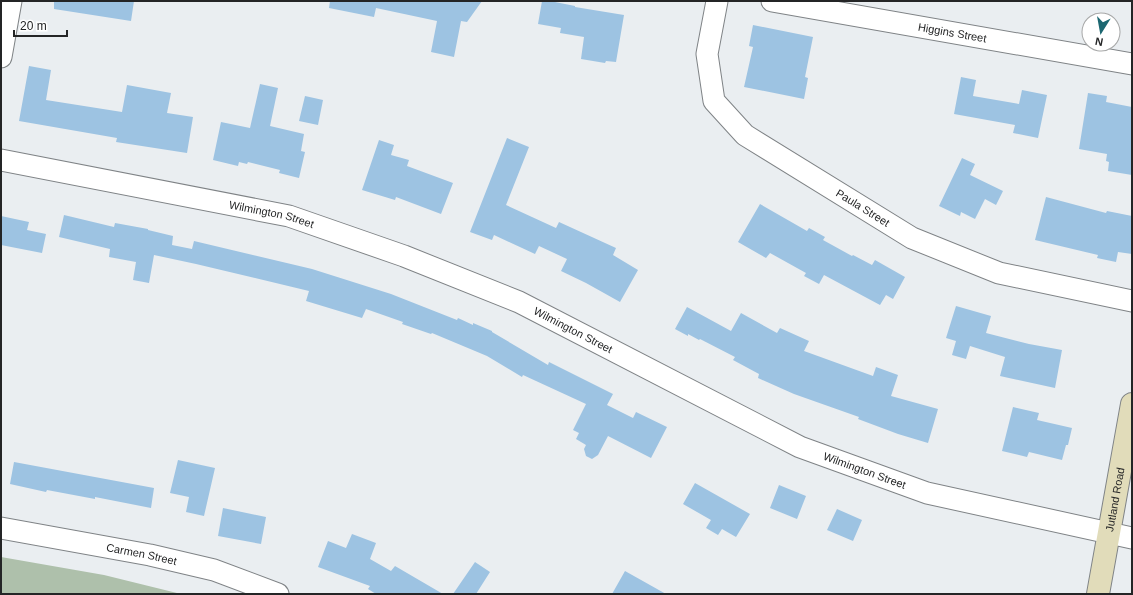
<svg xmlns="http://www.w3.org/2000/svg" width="1133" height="595" font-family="Arial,sans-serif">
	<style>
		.green { fill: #aec0ab }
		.building { fill: #9dc3e2 }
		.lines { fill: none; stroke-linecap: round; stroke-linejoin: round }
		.street-casing { stroke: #7f8386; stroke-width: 23 }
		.secondary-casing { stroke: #7f8386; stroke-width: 24 }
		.street { stroke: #fff; stroke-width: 21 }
		.secondary { stroke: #e1dcba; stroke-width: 22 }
		.labels { text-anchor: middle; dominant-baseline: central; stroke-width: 4; stroke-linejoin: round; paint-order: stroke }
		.street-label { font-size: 11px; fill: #242526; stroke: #fff }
	</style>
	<rect width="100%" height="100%" fill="#eaeef1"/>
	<path class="green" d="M 1,557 L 104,575 L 181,594 L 1,594 Z"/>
	<path class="building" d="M 54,1 L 134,1 L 131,21 L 54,9 Z
		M 330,1 L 482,1 L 467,22 L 461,21 L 454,57 L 431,52 L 437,21 L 376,8 L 374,17 L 329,8 Z
		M 542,1 L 550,1 L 575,6 L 575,7 L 624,15 L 616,62 L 606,61 L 605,63 L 581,59 L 584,37 L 560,33 L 561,28 L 538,24 Z
		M 753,25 L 813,37 L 805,77 L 808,78 L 804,99 L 744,87 L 753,47 L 749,46 Z
		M 29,66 L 51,70 L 46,100 L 122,112 L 127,85 L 171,93 L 167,113 L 193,117 L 187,153 L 116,142 L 117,138 L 19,121 Z
		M 961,77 L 976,80 L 973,96 L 1019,104 L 1022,90 L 1047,95 L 1038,138 L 1013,133 L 1015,125 L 954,114 Z
		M 260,84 L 278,88 L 270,126 L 304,134 L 301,151 L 305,152 L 299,178 L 279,173 L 280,170 L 248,162 L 247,164 L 239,162 L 238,166 L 213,160 L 221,122 L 250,128 Z
		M 1088,93 L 1107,96 L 1106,102 L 1132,107 L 1132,175 L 1108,171 L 1109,162 L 1106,161 L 1107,154 L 1079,149 Z
		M 305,96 L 323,100 L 318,125 L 299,121 Z
		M 507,138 L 529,147 L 506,205 L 556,228 L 559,222 L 616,248 L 613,255 L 638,270 L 620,302 L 586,283 L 561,271 L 567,259 L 539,246 L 535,254 L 494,235 L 492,240 L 470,232 Z
		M 379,140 L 394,145 L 391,155 L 409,160 L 407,166 L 453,183 L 441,214 L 396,197 L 395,200 L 362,190 Z
		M 962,158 L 975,164 L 970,175 L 1003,191 L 996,205 L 985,199 L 975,219 L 961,212 L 960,216 L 939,206 Z
		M 1046,197 L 1106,213 L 1107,211 L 1132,216 L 1132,254 L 1118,252 L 1116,262 L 1097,258 L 1098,255 L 1035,240 Z
		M 760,204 L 807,231 L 809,228 L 825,237 L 823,240 L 852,256 L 853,255 L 872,265 L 875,260 L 905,277 L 893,299 L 886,295 L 880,305 L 824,275 L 819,284 L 804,276 L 806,273 L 770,253 L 766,258 L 738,242 Z
		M 64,215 L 114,227 L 115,223 L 148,229 L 148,230 L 173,236 L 172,245 L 192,249 L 194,241 L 312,269 L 391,294 L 457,320 L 458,318 L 473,325 L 473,323 L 492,331 L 492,332 L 548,365 L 549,362 L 613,394 L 607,405 L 633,418 L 636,412 L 667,427 L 651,458 L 608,436 L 598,455 L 592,459 L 586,456 L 584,449 L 586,445 L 576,439 L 579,433 L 573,430 L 586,404 L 523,375 L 522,377 L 487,356 L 432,333 L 431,334 L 402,324 L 403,322 L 366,309 L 362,318 L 306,301 L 309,291 L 196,264 L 154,255 L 149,283 L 133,280 L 136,262 L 109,257 L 110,249 L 59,237 Z
		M 1,216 L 29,222 L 27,230 L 46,234 L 42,253 L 1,245 Z
		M 956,306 L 991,316 L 986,333 L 1029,344 L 1062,350 L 1055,388 L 1000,376 L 1005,357 L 970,346 L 966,359 L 952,355 L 956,341 L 946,338 Z
		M 687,307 L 731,331 L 741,313 L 777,333 L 780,328 L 809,341 L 804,351 L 873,376 L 876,367 L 898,375 L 891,396 L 938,409 L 928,443 L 898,434 L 858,419 L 859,417 L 794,394 L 758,378 L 759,374 L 733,360 L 735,357 L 700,339 L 699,340 L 688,334 L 688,336 L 675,329 Z
		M 1013,407 L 1039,413 L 1037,420 L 1072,428 L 1068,445 L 1066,445 L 1062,460 L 1029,452 L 1027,457 L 1002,451 Z
		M 178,460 L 215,468 L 204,516 L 186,512 L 189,497 L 170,493 Z
		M 14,462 L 154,488 L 151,508 L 95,497 L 95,499 L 47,490 L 46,492 L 10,484 Z
		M 695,483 L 750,514 L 736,537 L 722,529 L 718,535 L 706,528 L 711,520 L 683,504 Z
		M 779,485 L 806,496 L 797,519 L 770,508 Z
		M 223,508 L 266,517 L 261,544 L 218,536 Z
		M 837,509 L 862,520 L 853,541 L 827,530 Z
		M 352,534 L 376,543 L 370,559 L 391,571 L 395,566 L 443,594 L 376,594 L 368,589 L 370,586 L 318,567 L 328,541 L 346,548 Z
		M 475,562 L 490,572 L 476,594 L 453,594 Z
		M 625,571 L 666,594 L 612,594 Z"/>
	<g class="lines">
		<defs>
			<g id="street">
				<path id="s1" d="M 717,1 L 707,54 L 714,101 L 745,135 L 912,238 L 999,273 L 1132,301"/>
				<path id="s2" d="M 772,1 L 1132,64"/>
				<path d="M 1,57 L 11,1"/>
				<path id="s3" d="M 1,160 L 289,216 L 404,256 L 519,302 L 800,447 L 927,493 L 1132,538"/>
				<path id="s4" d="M 1,528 L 150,555 L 214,570 L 278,594"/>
			</g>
			<g id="secondary">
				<path id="s5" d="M 1098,594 L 1132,404"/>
			</g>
		</defs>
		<use href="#street" class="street-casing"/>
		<use href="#secondary" class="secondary-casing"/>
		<use href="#street" class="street"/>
		<use href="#secondary" class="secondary"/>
	</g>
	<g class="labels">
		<g class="street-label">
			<text stroke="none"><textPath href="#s2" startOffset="183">Higgins Street</textPath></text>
			<text stroke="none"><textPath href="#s1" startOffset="286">Paula Street</textPath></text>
			<text stroke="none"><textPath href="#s3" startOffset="276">Wilmington Street</textPath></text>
			<text stroke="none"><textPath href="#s3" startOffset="600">Wilmington Street</textPath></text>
			<text stroke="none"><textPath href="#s3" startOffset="924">Wilmington Street</textPath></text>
			<text stroke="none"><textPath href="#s5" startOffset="96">Jutland Road</textPath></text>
			<text stroke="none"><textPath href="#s4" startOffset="143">Carmen Street</textPath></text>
		</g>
	</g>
	<rect width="1133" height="595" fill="none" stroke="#242526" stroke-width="4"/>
	<g transform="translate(1101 32) rotate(191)"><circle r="19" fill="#ffffff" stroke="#a7a8a8"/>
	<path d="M0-3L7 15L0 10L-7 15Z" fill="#1c6771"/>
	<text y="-6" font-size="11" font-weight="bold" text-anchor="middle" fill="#242526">N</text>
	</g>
	<path d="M14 30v6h53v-6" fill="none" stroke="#242526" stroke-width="2"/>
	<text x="20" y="30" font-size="12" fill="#242526" stroke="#ffffff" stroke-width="3" paint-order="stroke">20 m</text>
</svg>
